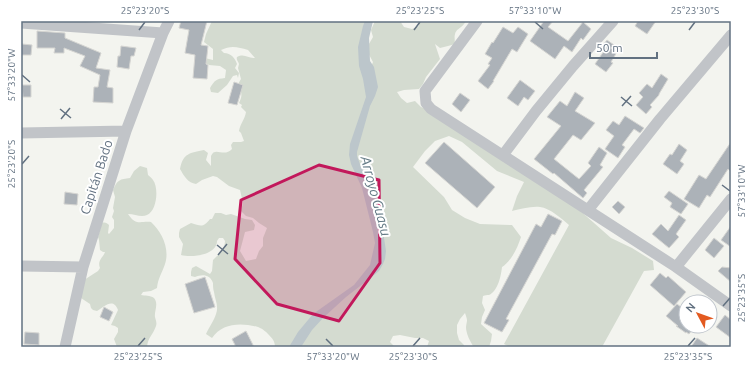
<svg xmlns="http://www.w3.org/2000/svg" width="752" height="368" font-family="Ubuntu,sans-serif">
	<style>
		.green { fill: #d4dbd0 }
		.water { fill: #bcc6cb }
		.building { fill: #acb2b8; stroke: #d5d5d2 }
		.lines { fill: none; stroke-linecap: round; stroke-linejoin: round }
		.minor { stroke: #c1c4c8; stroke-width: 11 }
		.marked { fill: #c2185b; fill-opacity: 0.2; stroke: #c2185b; stroke-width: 3; stroke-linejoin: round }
		.ticks { fill: none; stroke: #627181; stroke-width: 1.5 }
		.labels { text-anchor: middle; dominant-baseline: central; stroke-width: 4; stroke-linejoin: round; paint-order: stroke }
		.street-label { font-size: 13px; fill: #627181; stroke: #fff }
		.water-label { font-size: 14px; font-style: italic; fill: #637a85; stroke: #fff }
		.neatline { fill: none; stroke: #627181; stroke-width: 1.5 }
		.ticks-label { font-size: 10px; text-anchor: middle; fill: #627181 }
	</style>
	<rect width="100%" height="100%" fill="#f3f4ef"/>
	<path class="green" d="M 212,21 L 367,21 C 361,34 358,45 360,60 L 367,64 L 370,69 L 373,62 L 366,49 L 373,37 L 371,30 L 375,21 L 400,21 L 404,27 L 412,29 L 419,26 L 417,21 L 466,21 C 460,32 453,26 455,44 L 448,46 L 440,48 L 435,44 L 440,59 L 426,77 L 423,84 L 419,89 L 404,90 L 397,92 L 401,98 L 407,103 L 415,101 L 421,107 L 430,111 L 484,149 L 498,154 L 519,165 L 541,184 L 568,200 L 611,238 L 632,248 L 653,261 L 654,270 L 644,271 L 602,347 L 510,347 L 504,344 L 569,225 C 562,219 550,208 540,207 C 531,206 521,209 512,211 L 517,196 L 524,182 L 497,171 L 462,142 L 449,136 L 435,141 L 425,151 L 413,167 L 444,197 L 452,210 L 465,218 L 480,224 L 512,225 L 521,237 C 517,249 512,260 502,267 C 501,276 498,291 489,295 C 487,295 485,295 483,296 L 482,303 L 485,310 L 482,317 L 481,324 L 492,334 L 491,341 L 489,347 L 474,347 C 470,342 466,333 466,327 C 467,319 468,322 465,313 L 460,319 L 457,325 L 457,333 L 459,340 L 464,345 L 464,347 L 427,347 L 429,341 L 423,338 L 415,338 L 400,335 L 393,336 L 390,342 L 395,347 L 275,347 C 275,341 272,338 268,334 C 266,332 263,329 260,328 C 257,326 252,326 248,325 C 234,323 220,326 212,338 L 206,334 C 209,327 214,321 216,314 C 219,306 215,300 214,292 C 213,289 213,286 213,283 C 210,274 202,274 195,277 L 191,276 L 191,272 L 192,268 L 196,266 L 210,274 L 212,271 L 213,260 L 224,249 L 225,241 L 223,238 L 219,238 L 217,241 C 217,255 192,258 181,255 L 183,244 L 179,237 L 179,233 L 180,229 L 191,223 C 201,226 203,228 210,219 L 212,219 L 215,213 L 221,213 L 226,215 L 231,214 L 245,219 L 252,220 L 255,225 L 254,230 L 245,232 L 240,251 L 246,261 L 256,259 L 259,251 L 263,246 L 263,238 L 267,228 L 259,223 L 253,218 L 246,216 L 241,211 L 243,203 L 240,190 L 229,186 L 217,177 L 213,176 L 202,180 L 196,184 C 188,183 184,176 180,169 C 183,153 190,153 204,150 L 208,153 L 206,160 L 211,166 C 211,163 211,159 211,156 C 215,146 224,158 232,149 L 231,145 L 233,142 L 241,142 L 244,141 L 241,133 L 239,131 C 240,124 245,119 246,112 L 241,107 L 242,105 L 239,103 C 241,99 242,96 241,92 C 238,85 236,87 241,79 L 238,68 L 239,64 C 238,61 236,60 237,57 C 245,53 248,59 255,58 L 248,50 C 238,47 231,45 221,50 L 224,53 C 231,53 235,58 237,64 L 235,68 L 239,73 L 238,78 L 237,75 L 233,76 L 227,85 L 218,93 L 211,92 L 210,88 C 215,80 216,79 225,78 L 226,70 L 220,66 L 209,65 L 202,61 L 201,57 L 213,60 L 213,49 L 204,42 L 206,34 Z
		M 140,166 L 147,168 L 148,175 C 150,177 152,178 153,180 C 159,188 157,211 147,215 C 141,218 135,214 128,214 C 136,226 140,221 151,222 C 162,232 170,249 165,264 C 162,273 158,278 157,288 L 151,291 L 143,292 L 141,295 C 145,296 150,295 154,298 C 159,304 154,311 155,317 C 156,321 157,323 156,326 C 153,335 148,337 147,347 L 117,347 L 114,339 L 118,332 L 118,328 L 115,326 L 111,325 L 118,310 C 113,297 104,307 97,311 L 93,310 L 91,308 L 90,304 L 81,298 L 84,280 L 98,271 L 100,268 C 97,260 103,258 105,252 L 103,252 L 100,250 L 99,240 L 98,237 L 102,223 C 105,222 107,223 109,225 L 108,233 L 109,234 L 114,228 L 114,220 L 112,217 L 114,211 L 113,208 L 115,197 L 113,190 C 117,180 120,179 130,178 L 134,171 Z"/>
	<path class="water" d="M 365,21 L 373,21 L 369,38 L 370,61 L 374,67 L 378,87 L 375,96 L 370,106 L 357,152 L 357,156 L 361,167 L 371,179 L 379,205 L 386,251 L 385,259 L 383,264 L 379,271 L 364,283 L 346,297 L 323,318 L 312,330 L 301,347 L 289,347 L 298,332 L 313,314 L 354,285 L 370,265 L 375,243 L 373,232 L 362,188 L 351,164 L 349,155 L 350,144 L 366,97 L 363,79 L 359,66 L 358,47 L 363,26 Z"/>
	<path class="building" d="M 181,21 L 207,21 L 201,45 L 208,46 L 206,64 L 208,65 L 207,79 L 193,78 L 195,55 L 185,53 L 189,30 L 179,28 Z
		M 544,21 L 553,21 L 548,27 L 568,41 L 583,22 L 591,29 L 583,40 L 581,38 L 572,52 L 564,46 L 555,59 L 530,41 Z
		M 638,21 L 656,21 L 647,34 L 635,26 Z
		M 503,27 L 513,33 L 518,27 L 528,34 L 517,52 L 512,49 L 493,81 L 494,81 L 488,89 L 478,81 L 490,65 L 488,64 L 492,58 L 485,54 L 492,42 L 493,43 Z
		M 37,31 L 65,33 L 65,38 L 101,53 L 96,68 L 110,70 L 107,87 L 113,88 L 113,103 L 93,102 L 94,87 L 98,87 L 100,75 L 80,66 L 85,56 L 64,48 L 64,53 L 54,53 L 55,48 L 37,48 Z
		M 607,40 L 614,45 L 611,48 L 617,52 L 611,62 L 613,63 L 606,72 L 595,64 L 604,51 L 600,49 Z
		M 22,44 L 32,45 L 31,55 L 21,55 Z
		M 121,46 L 136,48 L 134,56 L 131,56 L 129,69 L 117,67 L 118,56 L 120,56 Z
		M 661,74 L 668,79 L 659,94 L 659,95 L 650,105 L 652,107 L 646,114 L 636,105 L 643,97 L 639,93 L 647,84 L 652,88 Z
		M 520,80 L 535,91 L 528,100 L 524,97 L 518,106 L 507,98 Z
		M 234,82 L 243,85 L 237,105 L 228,103 Z
		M 22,85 L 31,85 L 31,97 L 23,97 Z
		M 575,92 L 584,98 L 575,111 L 595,123 L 581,140 L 573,135 L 554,159 L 579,179 L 591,166 L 588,163 L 599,147 L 607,153 L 600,165 L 603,167 L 584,190 L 587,193 L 583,198 L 554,173 L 553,174 L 534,159 L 561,126 L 547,117 L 560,101 L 567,106 Z
		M 460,93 L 470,100 L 461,112 L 452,104 Z
		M 625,116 L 644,128 L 640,133 L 634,129 L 622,145 L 625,147 L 618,158 L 605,149 L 614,136 L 606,130 L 613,121 L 619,125 Z
		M 444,142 L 495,187 L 477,208 L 425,163 Z
		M 731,142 L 731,172 L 728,169 L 710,197 L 707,195 L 699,208 L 684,199 L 699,175 L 706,179 Z
		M 679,144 L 687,150 L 680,161 L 684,164 L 677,174 L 663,164 L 670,154 L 672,155 Z
		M 669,191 L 688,204 L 681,214 L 670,207 L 672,203 L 664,197 Z
		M 65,192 L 78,194 L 77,205 L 64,204 Z
		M 618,201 L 625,207 L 619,214 L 612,207 Z
		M 548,214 L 562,221 L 555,235 L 552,234 L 506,319 L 509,320 L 502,332 L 484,323 L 536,224 L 541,227 Z
		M 679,215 L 686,220 L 676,234 L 679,237 L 669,248 L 652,234 L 661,224 L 668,231 Z
		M 731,226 L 731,247 L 721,240 Z
		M 714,238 L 724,246 L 714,258 L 705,250 Z
		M 722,267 L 731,268 L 731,282 L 718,271 Z
		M 660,273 L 666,278 L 668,276 L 686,292 L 674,306 L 650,285 Z
		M 205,277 L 215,307 L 194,313 L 185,284 Z
		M 677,304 L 686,311 L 686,326 L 695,326 L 689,334 L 686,332 L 686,333 L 676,326 L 678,326 L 666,316 Z
		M 104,307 L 113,312 L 109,321 L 100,317 Z
		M 725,315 L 731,320 L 731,338 L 716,327 Z
		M 246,331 L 254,347 L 236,347 L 232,339 Z
		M 25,332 L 39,333 L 39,345 L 24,344 Z
		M 697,338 L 711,347 L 691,347 Z"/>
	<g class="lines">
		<path class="minor" d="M 477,21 L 425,91 L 426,103 L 431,109 L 676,267 L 731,306
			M 21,23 L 163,33
			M 21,133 L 126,131
			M 503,155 L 536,111 L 573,66 L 613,21
			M 588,210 L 660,119 L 731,35
			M 21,266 L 83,267
			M 676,267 L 731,199
			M 65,347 L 83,267 L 126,131 L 163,33 L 169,21"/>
	</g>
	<path class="marked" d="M 319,165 L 379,180 L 380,263 L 339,321 L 277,304 L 235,259 L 241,200 Z"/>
	<path class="ticks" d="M 535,22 L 543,29M 139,30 L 145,22M 414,30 L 420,22M 689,30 L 695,22M 22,75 L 30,82M 621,97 L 632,106M 622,106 L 631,96M 60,109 L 71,118M 61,119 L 70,108M 22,164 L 29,156M 722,185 L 730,191M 217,245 L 228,254M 218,255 L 227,244M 723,306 L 730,298M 326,339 L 333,346M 138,346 L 145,338M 413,346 L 420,338M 688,346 L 695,338"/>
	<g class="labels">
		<g class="street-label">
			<text transform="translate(96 177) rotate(-72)">Capitán Bado</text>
		</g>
		<g class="water-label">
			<text transform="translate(376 196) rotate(75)">Arroyo Guasu</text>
		</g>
	</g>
	<rect width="752" height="368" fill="none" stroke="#ffffff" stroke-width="44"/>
	<g transform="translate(698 314) rotate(311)"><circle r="19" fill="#ffffff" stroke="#c0c6cd"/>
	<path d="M0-3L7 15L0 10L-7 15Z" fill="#e35a20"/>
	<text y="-6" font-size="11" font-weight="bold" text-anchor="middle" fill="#627181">N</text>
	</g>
	<path d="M590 52v6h67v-6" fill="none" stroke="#627181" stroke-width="2"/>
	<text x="596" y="52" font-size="12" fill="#627181" stroke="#ffffff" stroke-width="3" paint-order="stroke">50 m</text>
	<rect x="22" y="22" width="708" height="324" class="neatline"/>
	<g class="ticks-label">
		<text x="145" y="14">25°23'20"S</text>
		<text x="420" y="14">25°23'25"S</text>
		<text x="535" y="14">57°33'10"W</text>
		<text x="695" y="14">25°23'30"S</text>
		<text transform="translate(11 75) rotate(-90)" y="4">57°33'20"W</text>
		<text transform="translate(11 164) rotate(-90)" y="4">25°23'20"S</text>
		<text transform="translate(741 191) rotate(-90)" y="4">57°33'10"W</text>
		<text transform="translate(741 298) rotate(-90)" y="4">25°23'35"S</text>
		<text x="138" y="360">25°23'25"S</text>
		<text x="333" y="360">57°33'20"W</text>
		<text x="413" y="360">25°23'30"S</text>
		<text x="688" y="360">25°23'35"S</text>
	</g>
</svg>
